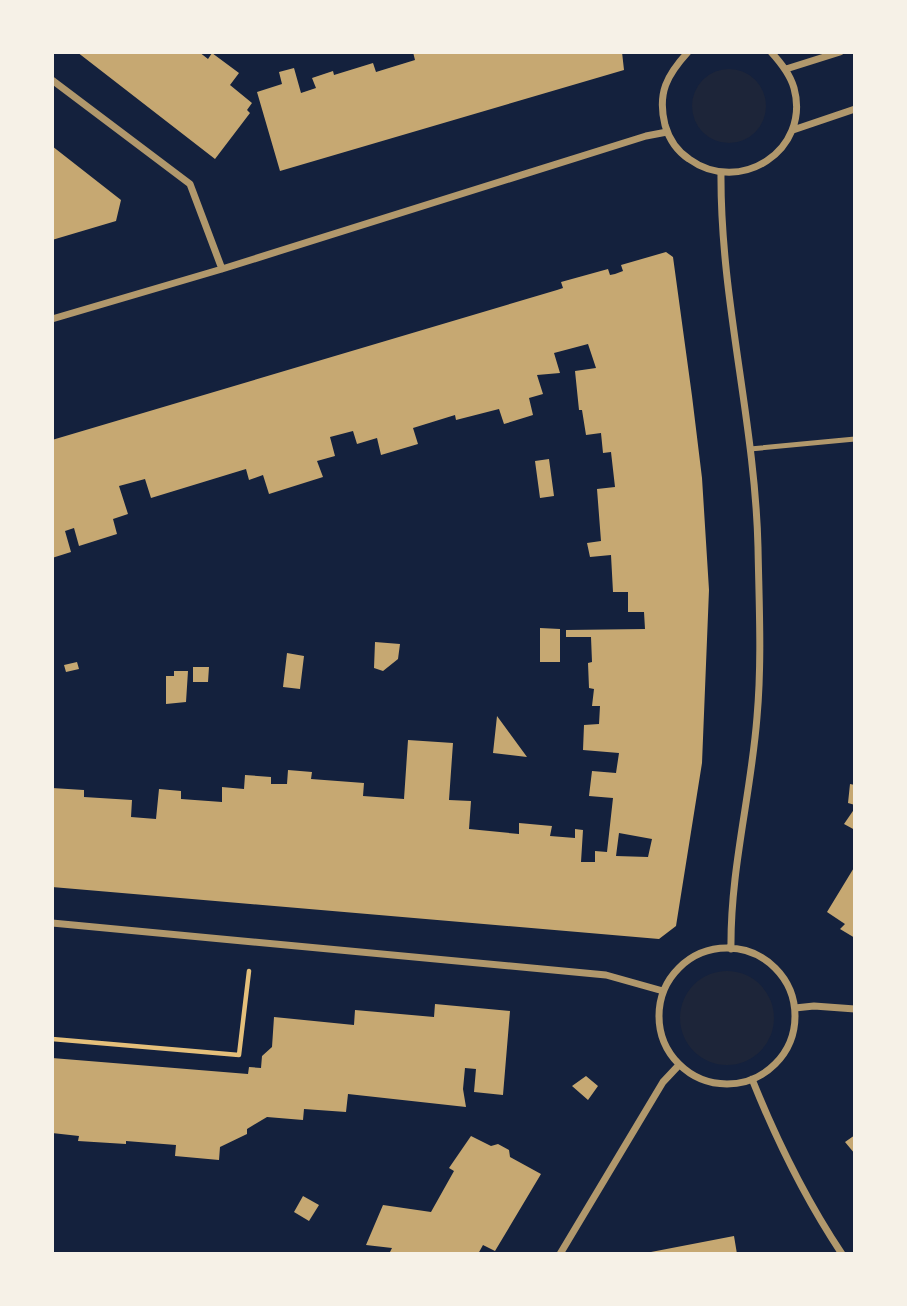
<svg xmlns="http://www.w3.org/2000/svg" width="907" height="1306" font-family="Jost,sans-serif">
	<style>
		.green { fill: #1d2539 }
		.building { fill: #c6a872; fill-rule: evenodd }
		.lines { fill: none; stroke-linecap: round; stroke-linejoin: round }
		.path { stroke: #e5c07b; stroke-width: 4.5 }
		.service { stroke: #b1986c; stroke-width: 5 }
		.minor { stroke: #b1986c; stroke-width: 7 }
	</style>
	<rect width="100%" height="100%" fill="#14213d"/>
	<path class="green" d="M692 106a37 37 0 1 1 74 0a37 37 0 1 1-74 0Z
		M680 1018a47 47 0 1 1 94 0a47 47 0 1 1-94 0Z"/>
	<path class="building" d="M 77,52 L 199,52 L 208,59 L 212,53 L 239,73 L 230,85 L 252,103 L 247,110 L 250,113 L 215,159 Z
		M 413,52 L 622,52 L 624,70 L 280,171 L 257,92 L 282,84 L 279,72 L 294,68 L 301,93 L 316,88 L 312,78 L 333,71 L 334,75 L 373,63 L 376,72 L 415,60 Z
		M 52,146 L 121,200 L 116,221 L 52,240 Z
		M 666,252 L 673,257 L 692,396 L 702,478 L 709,590 L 702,763 L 676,926 L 659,939 L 52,887 L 52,788 L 84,790 L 84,797 L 132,800 L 131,817 L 156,819 L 159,789 L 181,791 L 181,799 L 222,802 L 222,787 L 244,789 L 245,775 L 271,777 L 271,784 L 287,784 L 288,770 L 312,772 L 311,779 L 364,783 L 363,796 L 404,799 L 408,740 L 453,743 L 449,800 L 471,801 L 469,829 L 519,834 L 519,823 L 552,826 L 550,836 L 575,838 L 575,829 L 583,830 L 581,862 L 595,862 L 595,851 L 607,852 L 613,798 L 589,796 L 592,771 L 616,773 L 619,753 L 583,750 L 584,725 L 599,724 L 600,706 L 592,706 L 594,689 L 589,688 L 588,663 L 592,662 L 591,637 L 566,637 L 566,630 L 645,629 L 644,612 L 628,612 L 628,592 L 613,592 L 611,555 L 590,557 L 587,543 L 601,541 L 597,489 L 615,487 L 611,452 L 603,453 L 601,433 L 586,435 L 582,410 L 579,410 L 575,371 L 596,368 L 588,344 L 554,353 L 560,373 L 537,375 L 543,394 L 529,398 L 533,415 L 504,424 L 499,409 L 456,420 L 455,415 L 413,428 L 418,444 L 381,455 L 377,438 L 357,444 L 353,431 L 330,437 L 335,456 L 317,461 L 323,477 L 269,494 L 263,475 L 249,480 L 246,469 L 151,498 L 145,479 L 119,486 L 128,514 L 113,519 L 117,534 L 79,546 L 74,528 L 65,531 L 71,552 L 52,558 L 52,440 L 557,290 L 563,288 L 561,282 L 608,269 L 610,275 L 615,274 L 623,271 L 621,265 ZM 619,833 L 652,839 L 648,857 L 616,856 Z
		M 549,459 L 554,496 L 540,498 L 535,461 Z
		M 540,628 L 560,629 L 560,662 L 540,662 Z
		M 375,642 L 400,644 L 398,659 L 383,671 L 374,668 Z
		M 287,653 L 304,656 L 300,689 L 283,687 Z
		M 77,662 L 79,669 L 66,672 L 64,665 Z
		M 193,667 L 209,667 L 208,682 L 193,682 Z
		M 174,671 L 188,671 L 186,702 L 166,704 L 166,676 L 174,676 Z
		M 497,716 L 527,757 L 493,753 Z
		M 850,784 L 855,785 L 855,805 L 848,803 Z
		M 855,808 L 855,830 L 844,824 Z
		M 855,866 L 855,938 L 840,929 L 845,924 L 827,912 Z
		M 435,1004 L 510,1011 L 503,1095 L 474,1092 L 476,1069 L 465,1068 L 463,1089 L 466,1107 L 348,1094 L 346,1112 L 304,1109 L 303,1120 L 267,1117 L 247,1129 L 247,1134 L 220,1147 L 219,1160 L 175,1156 L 176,1145 L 126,1141 L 126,1144 L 78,1141 L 79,1136 L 52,1133 L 52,1058 L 248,1074 L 249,1067 L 261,1068 L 262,1056 L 272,1047 L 274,1017 L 354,1025 L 355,1010 L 434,1017 Z
		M 586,1076 L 598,1086 L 588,1100 L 572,1086 Z
		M 855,1135 L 855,1154 L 845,1142 Z
		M 471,1136 L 491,1146 L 498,1144 L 509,1150 L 510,1157 L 541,1174 L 495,1251 L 483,1245 L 478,1254 L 389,1254 L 392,1248 L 366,1245 L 383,1205 L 431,1212 L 454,1171 L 449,1168 Z
		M 303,1196 L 319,1205 L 309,1221 L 294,1212 Z
		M 734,1236 L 737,1254 L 651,1254 L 651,1252 Z"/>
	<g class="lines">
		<path class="path" d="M 52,1039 L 239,1055 L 249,971"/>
		<path class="service" d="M 750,449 L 855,439"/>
		<path class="minor" d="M 688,52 C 667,75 657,93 665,125 C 669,139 677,151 689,159 C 740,196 811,150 794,88 C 790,74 781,63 771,52
			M 786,69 L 840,52
			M 52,80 L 190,184 L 222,269
			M 793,130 L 855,109
			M 721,173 C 720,299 755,422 758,547 C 759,603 762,661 757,717 C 751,795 730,870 731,949
			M 52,319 L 222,269 L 646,136 L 667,132
			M 52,923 L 606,975 L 663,991
			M659 1016a68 68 0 1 1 136 0a68 68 0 1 1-136 0Z
			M 795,1008 L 814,1006 L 855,1009
			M 752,1079 C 776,1139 806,1200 842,1254
			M 560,1254 L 663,1082 L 679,1065"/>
	</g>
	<rect width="907" height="1306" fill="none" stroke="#f6f1e7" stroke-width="108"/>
</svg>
